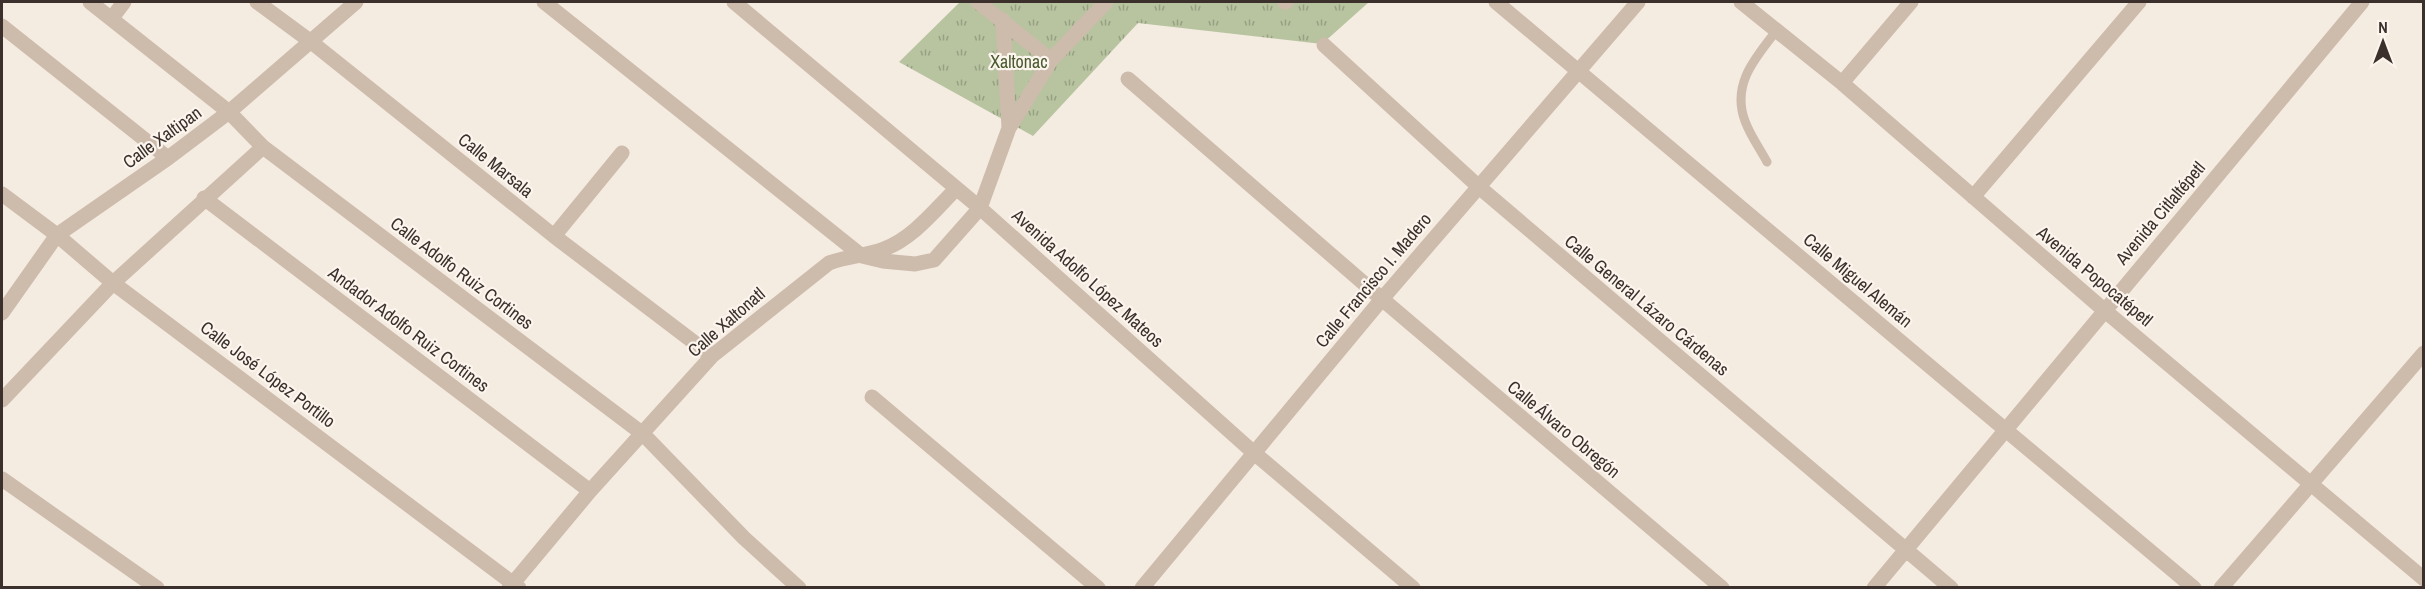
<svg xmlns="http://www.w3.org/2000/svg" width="2425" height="589" font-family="'Archivo Narrow',sans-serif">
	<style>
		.park { fill: url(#park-tufts) }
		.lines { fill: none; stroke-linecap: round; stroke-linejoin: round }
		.lane { stroke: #cdbbac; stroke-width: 9 }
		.street { stroke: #cdbbac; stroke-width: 15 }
		.labels { text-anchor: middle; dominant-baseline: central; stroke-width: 4.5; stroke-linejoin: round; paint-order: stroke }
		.park-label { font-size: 18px; fill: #4a5a2e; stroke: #fbf5ee }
		.street-label { font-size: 18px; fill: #3b302b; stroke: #fbf5ee }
	</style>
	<defs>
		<pattern id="park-tufts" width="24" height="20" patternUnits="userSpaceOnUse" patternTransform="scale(1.5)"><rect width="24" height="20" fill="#b8c4a0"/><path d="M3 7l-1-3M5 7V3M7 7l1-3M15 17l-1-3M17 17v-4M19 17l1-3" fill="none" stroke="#97a083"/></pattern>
	</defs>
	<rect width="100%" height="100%" fill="#f4ebe1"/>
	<path class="park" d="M 960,2 L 1369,2 L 1322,44 L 1138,23 L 1033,136 L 899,62 Z"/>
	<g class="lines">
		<path class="lane" d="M 1767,162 C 1760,149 1750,135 1745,121 C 1731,84 1756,57 1777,30"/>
		<path class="street" d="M 90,2 L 229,112 L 263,147 L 643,434 L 744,538 L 799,588
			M 257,2 L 310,41 L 554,236 L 712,356
			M 544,2 L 862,256 L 883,261 L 915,264 L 934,260 L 980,208 L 1009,128 L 1051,60 L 1106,2
			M 734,2 L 980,208 L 1253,452 L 1413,588
			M 978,2 L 1051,60
			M 1285,2 L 1286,2
			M 1496,2 L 2194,588
			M 1741,2 L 1842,83 L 2104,310 L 2424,579
			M 112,18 L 124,2
			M 1003,20 L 1009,128
			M 2,26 L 168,158
			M 1324,45 L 1479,187 L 1951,588
			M 1128,79 L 1382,299 L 1722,588
			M 1842,83 L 1911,2
			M 2,194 L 57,235 L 113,283 L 519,588
			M 1973,197 L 2139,2
			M 204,198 L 590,491
			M 554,236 L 622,153
			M 2,313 L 57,235 L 168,158 L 229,112 L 356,2
			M 872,397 L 1098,588
			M 2,400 L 113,283 L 263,147
			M 2,479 L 157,588
			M 509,588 L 590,491 L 712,356 L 829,263 C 847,256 866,256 884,249 C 913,238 934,211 956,189
			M 1142,588 L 1382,299 L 1638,2
			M 1874,588 L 2362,2
			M 2221,588 L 2424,353"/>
	</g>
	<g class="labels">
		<g class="park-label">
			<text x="1019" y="61">Xaltonac</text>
		</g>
		<g class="street-label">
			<text transform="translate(162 137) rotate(-36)">Calle Xaltipan</text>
			<text transform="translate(496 165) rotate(39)">Calle Marsala</text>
			<text transform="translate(2160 213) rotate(-50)">Avenida Citlaltépetl</text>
			<text transform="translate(462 273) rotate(37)">Calle Adolfo Ruiz Cortines</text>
			<text transform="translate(2095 276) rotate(40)">Avenida Popocatépetl</text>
			<text transform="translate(1088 278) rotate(42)">Avenida Adolfo López Mateos</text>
			<text transform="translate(1373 280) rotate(-50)">Calle Francisco I. Madero</text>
			<text transform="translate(1858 280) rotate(40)">Calle Miguel Alemán</text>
			<text transform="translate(1647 305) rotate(40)">Calle General Lázaro Cárdenas</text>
			<text transform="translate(726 322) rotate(-41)">Calle Xaltonatl</text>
			<text transform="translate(409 329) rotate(37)">Andador Adolfo Ruiz Cortines</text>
			<text transform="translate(268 374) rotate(37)">Calle José López Portillo</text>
			<text transform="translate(1564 429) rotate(40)">Calle Álvaro Obregón</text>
		</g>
	</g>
	<rect width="2425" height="589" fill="none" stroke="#3b302b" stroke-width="6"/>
	<g transform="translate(2383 42)" stroke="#fbf5ee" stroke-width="4.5" paint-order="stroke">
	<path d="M0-4.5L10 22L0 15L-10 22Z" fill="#3b302b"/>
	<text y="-9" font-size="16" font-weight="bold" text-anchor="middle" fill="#3b302b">N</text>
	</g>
</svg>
